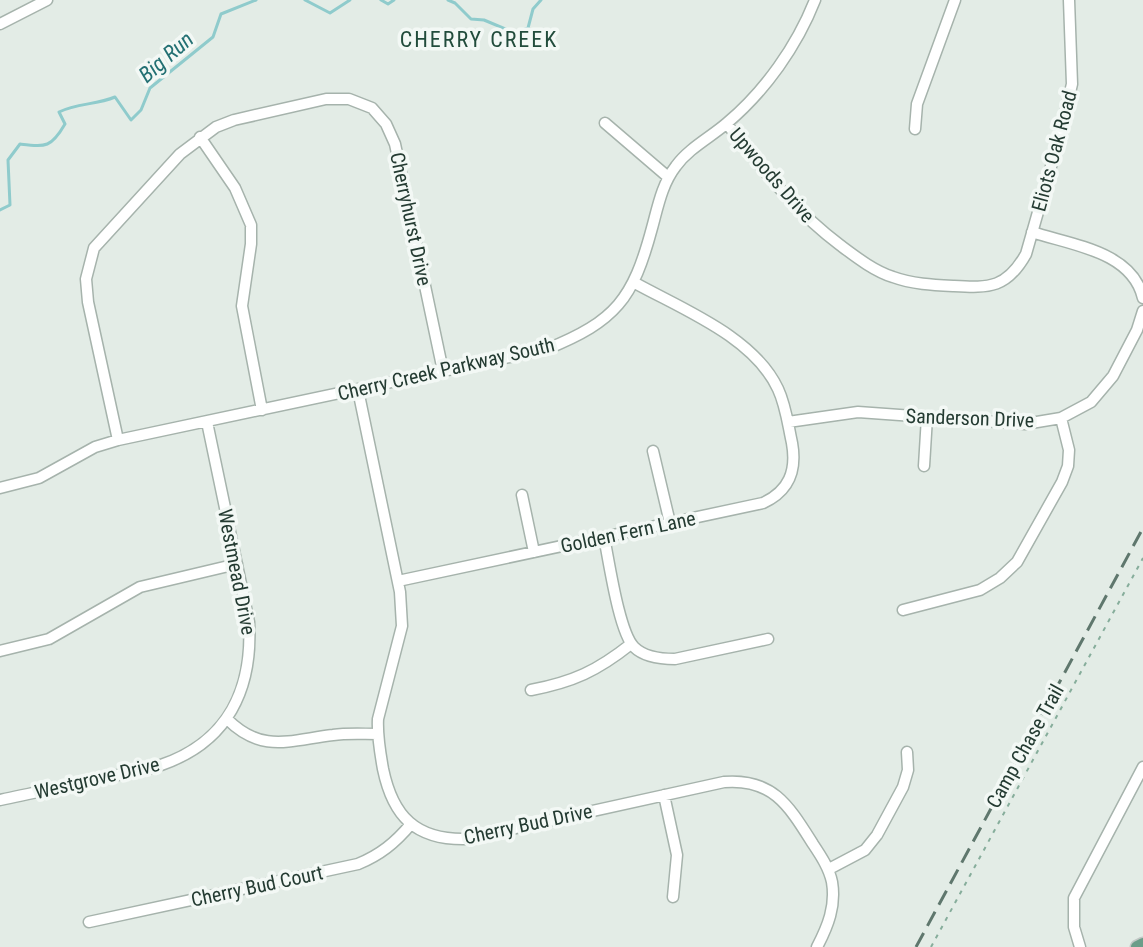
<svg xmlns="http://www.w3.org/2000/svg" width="1143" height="947" font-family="'Roboto Condensed',sans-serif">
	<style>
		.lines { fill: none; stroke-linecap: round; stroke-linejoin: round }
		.stream { stroke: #8fcbcc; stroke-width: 3 }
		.minor-casing { stroke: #a6b3ac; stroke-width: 13 }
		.major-casing { stroke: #c2c8c6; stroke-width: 15 }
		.path { stroke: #86ad9b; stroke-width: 2; stroke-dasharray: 4 6; stroke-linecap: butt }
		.minor { stroke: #fff; stroke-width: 10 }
		.major { stroke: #6b9d89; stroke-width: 12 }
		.rail { stroke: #5f776d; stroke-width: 3; stroke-dasharray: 16 8; stroke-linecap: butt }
		.labels { text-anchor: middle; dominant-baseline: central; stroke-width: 7; stroke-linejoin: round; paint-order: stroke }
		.street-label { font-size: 20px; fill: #243b32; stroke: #f3f8f5 }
		.neighbourhood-label { font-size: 22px; letter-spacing: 2px; fill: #224c3c; stroke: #f3f8f5 }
		.water-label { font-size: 22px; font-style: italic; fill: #237073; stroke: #f3f8f5 }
	</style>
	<rect width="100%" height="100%" fill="#e3ece6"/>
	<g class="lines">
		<path class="stream" d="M 305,0 L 330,13 L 350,0
			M 381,0 L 388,4 L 394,0
			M 448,0 L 455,3 L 471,19 L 484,20 L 515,33 L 528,28 L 533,9 L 541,0
			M 0,210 L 10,205 L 8,160 L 20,144 C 46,147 51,148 65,124 L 59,112 C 77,103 96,105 115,97 L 131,120 L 141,110 L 150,88 L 213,37 L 221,14 L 256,0"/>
		<defs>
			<path id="minor" d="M 0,24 L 47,0
				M 605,123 L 668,177
				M 727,124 C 763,169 793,210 840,245 C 856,257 874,271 893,277 C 912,284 934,285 954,286 C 990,288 1007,288 1026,254 L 1060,135 L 1072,84 L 1069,0
				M 915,129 L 917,104 L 955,0
				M 200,137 L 235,188 L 251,225 L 251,244 L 242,306 L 262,410
				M 1032,232 C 1071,245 1132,251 1143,298
				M 358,390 L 400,592 L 402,626 L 378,719 C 377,736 380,752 383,769 C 393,817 416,840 466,839 L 724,782 C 773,778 789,806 813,844 C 821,856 829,868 832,882 C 836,906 828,926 817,947
				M 788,422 L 858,412 L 1025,424 L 1061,418 L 1091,402 L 1113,376 L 1137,330 L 1143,311
				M 118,440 L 88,302 L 86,279 L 94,248 L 180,154 L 216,127 L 234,120 L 326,99 L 349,99 L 372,108 L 386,124 L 395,144 L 443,371
				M 653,451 L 670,523
				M 924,466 L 927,417
				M 0,488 L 39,478 L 95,447 L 118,440 L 547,349 C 616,321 633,299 652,228 C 658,206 662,184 676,166 C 689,148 711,137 727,123 C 765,91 797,46 815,0
				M 522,495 L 534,552
				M 604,537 C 609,561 619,632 634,647 C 644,657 661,659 675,659 L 768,639
				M 398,581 L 763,503 C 789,491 797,471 792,443 C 788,425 786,406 778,389 C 754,337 682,309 635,283
				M 903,610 L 980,590 L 1000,578 L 1017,562 L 1062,482 L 1068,466 L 1069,450 L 1061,418
				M 0,651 L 49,639 L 140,587 L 237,564
				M 531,690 C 573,682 597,671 631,644
				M 227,719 C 262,754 290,740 333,735 C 347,733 362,734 377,734
				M 664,795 L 677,855 L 673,897
				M 0,800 C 34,793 68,785 102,778 C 121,774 143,772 161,765 C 228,742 253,689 249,622 L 207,422
				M 829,869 L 865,850 L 877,835 L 903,787 L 908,770 L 907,752
				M 89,922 L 358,864 C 380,855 395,843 411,824
				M 1080,947 L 1074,927 L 1074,898 L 1143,767"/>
			<path id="major" d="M 1137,947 L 1143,944"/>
		</defs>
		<use href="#minor" class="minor-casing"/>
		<use href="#major" class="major-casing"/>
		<path class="path" d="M 931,947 L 1143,558"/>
		<use href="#minor" class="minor"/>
		<use href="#major" class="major"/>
		<path class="rail" d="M 916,947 L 1143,528"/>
	</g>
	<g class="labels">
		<g class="street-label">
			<text transform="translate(1054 151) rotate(-75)">Eliots Oak Road</text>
			<text transform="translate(772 175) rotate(49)">Upwoods Drive</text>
			<text transform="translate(411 219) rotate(78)">Cherryhurst Drive</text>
			<text transform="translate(446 369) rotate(-13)">Cherry Creek Parkway South</text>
			<text transform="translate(970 418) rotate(2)">Sanderson Drive</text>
			<text transform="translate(628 532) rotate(-12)">Golden Fern Lane</text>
			<text transform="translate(237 572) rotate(79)">Westmead Drive</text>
			<text transform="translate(1025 746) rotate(-61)">Camp Chase Trail</text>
			<text transform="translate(97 778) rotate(-13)">Westgrove Drive</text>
			<text transform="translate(528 824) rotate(-12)">Cherry Bud Drive</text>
			<text transform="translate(257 886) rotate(-12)">Cherry Bud Court</text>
		</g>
		<g class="neighbourhood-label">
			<text x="479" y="39">CHERRY CREEK</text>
		</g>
		<g class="water-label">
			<text transform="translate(166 57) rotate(-41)">Big Run</text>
		</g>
	</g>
</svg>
